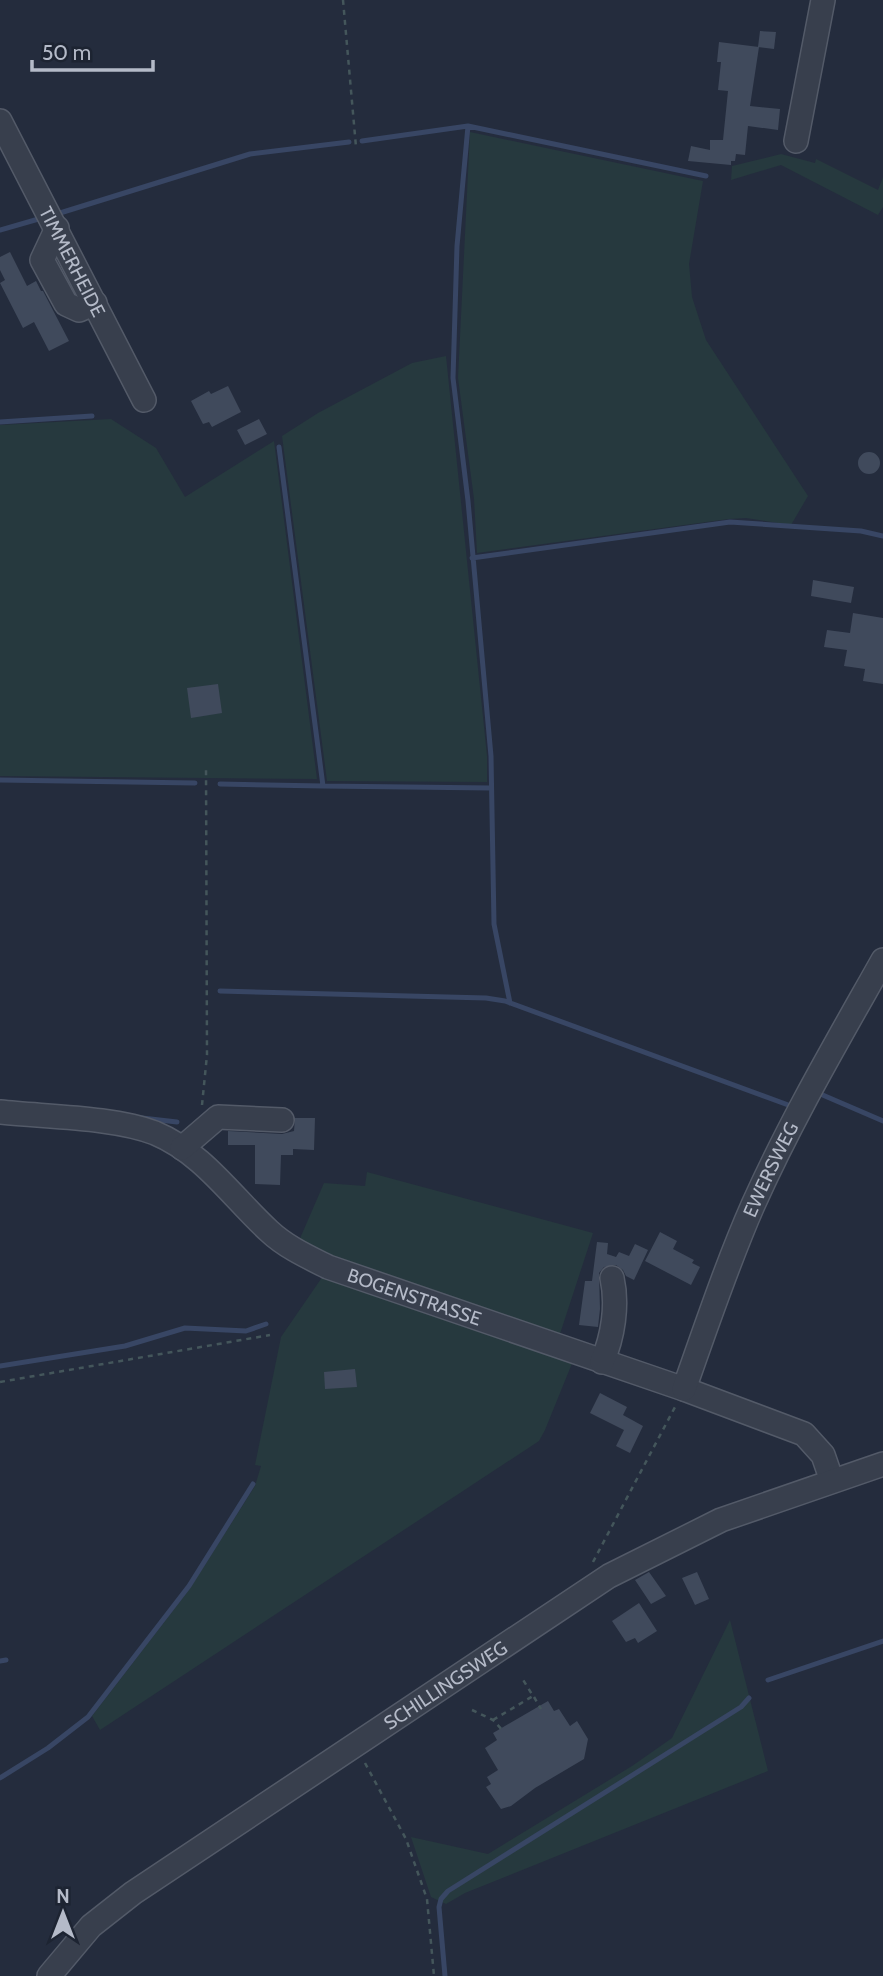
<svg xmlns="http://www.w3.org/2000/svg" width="883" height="1976" font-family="Cabin,sans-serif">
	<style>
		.green { fill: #26393e }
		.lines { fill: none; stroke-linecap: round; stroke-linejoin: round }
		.stream { stroke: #384664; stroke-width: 5 }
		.building { fill: #404a5c }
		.minor-casing { stroke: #535a68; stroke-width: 26 }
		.path { stroke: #44565b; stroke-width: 2.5; stroke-dasharray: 5 5; stroke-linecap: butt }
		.minor { stroke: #383f4d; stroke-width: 23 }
		.labels { text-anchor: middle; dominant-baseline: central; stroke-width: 5; stroke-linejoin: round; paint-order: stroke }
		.street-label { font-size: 19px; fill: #b4bac8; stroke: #1d2432 }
	</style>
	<rect width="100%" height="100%" fill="#242c3d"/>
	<path class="green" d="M 470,132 L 703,181 L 689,264 L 692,297 L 706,340 L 808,496 L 791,525 L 746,518 L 729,519 L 477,553 L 474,499 L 458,378 Z
		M 781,154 L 815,163 L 816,159 L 878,190 L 883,177 L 883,207 L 878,215 L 781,165 L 731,180 L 732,166 Z
		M 446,356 L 487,756 L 487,782 L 327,781 L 282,436 L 318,413 L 412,363 Z
		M 111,419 L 156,448 L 185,497 L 274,441 L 317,779 L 0,776 L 0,425 Z
		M 367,1172 L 593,1233 L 559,1337 L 330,1258 L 298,1243 L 324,1183 L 365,1186 Z
		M 323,1276 L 573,1361 L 545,1430 L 539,1441 L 100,1730 L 92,1716 L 188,1591 L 255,1486 L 261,1466 L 255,1465 L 281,1337 Z
		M 730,1620 L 768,1771 L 465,1893 L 446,1904 L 431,1897 L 411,1837 L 488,1854 L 632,1766 L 672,1738 Z"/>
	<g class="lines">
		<path class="stream" d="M 468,126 L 457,246 L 453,378 L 468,501 L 491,756 L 494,924 L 510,1003
			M 362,141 L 468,126 L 706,176
			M 60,213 L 250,154 L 349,142
			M 0,230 L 42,218
			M 0,422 L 92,416
			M 279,447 L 323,786 L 491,788
			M 472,558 L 730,522 L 861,531 L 883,536
			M 0,780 L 195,783
			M 220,784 L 323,786
			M 220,991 L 486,998 L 505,1001 L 791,1106
			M 818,1093 L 883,1121
			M 142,1118 L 177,1122
			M 0,1366 L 125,1346 L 185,1328 L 246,1331 L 266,1324
			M 0,1661 L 6,1660
			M 768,1680 L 883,1641
			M 0,1778 L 48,1748 L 88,1717 L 189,1586 L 253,1484
			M 445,1976 L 439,1907 L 441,1899 L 448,1891 L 741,1707 L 749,1698"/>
	</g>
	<path class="building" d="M 760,31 L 776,32 L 774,49 L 758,47 Z
		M 719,42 L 759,47 L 750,106 L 780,109 L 778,130 L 748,126 L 745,155 L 736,154 L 735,161 L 731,161 L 731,165 L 688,161 L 691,146 L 710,150 L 710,140 L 723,140 L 728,91 L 718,90 L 721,62 L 717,62 Z
		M 10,252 L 27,286 L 36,281 L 41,291 L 43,291 L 69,341 L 49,351 L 34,322 L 23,328 L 0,283 L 5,280 L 0,270 L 0,257 Z
		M 228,386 L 241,412 L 212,427 L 209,422 L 203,424 L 191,401 L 209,391 L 211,394 Z
		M 259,419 L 267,434 L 245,445 L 237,430 Z
		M858 463a11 11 0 1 1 22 0a11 11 0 1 1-22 0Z
		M 813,580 L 854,587 L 851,603 L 811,596 Z
		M 853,613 L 883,618 L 883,684 L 863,681 L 865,669 L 844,666 L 847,650 L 824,647 L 827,630 L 850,633 Z
		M 218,684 L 222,713 L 191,718 L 187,688 Z
		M 295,1118 L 315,1118 L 314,1150 L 293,1149 L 293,1155 L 281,1155 L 280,1185 L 255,1184 L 255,1145 L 228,1145 L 228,1131 L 282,1134 L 294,1131 Z
		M 660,1232 L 677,1241 L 673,1249 L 694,1260 L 692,1263 L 700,1267 L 691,1285 L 645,1261 Z
		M 597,1242 L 608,1243 L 607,1254 L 616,1257 L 619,1252 L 629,1256 L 635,1244 L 648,1250 L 634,1280 L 626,1276 L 623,1270 L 616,1265 L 604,1267 L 599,1273 L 600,1309 L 598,1327 L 579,1325 L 585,1281 L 592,1281 Z
		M 355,1369 L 357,1387 L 325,1389 L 324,1372 Z
		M 600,1393 L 627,1407 L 623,1415 L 643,1426 L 630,1453 L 616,1446 L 624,1430 L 590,1413 Z
		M 649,1572 L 666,1596 L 651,1604 L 635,1580 Z
		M 697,1572 L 709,1599 L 695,1605 L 682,1578 Z
		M 639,1603 L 657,1631 L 638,1643 L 635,1638 L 626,1642 L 612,1621 Z
		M 548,1701 L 554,1711 L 559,1709 L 570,1726 L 577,1721 L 588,1739 L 584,1759 L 535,1788 L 511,1806 L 501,1809 L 486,1787 L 491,1784 L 487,1777 L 498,1770 L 485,1748 L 497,1740 L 493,1733 Z"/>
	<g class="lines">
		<defs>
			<g id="minor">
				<path id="s1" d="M 0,121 L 144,400"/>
				<path d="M 796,141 L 823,0"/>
				<path d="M 57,228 L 42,260 L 66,304 L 79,310 L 95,303"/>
				<path id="s2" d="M 0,1112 C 45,1117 114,1117 155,1133 C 203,1153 232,1197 269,1231 C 286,1247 308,1257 328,1267 L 684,1389 L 804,1434 L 823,1455 L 832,1481"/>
				<path d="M 182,1148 L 218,1117 L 282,1120"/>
				<path d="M 602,1362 C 613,1337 618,1305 612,1278"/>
				<path id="s3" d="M 684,1389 C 706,1327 727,1264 753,1205 C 791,1120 838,1040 883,960"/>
				<path id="s4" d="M 49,1976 L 91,1926 L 133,1893 L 609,1576 L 721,1520 L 883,1464"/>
			</g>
		</defs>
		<use href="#minor" class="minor-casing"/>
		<path class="path" d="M 343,0 L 356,147
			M 202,1105 L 207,1055 L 206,766
			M 0,1382 L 270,1335
			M 593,1562 L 675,1407
			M 534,1697 L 541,1709
			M 472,1710 L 493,1720 L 504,1732
			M 493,1720 L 533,1696 L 522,1678
			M 365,1763 L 406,1839 L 427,1899 L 434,1976"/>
		<use href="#minor" class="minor"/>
	</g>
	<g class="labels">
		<g class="street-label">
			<text stroke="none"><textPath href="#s1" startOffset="158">TIMMERHEIDE</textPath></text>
			<text stroke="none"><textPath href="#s3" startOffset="236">EWERSWEG</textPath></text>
			<text stroke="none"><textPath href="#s2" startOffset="469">BOGENSTRASSE</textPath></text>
			<text stroke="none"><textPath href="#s4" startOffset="494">SCHILLINGSWEG</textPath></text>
		</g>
	</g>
	<g transform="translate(63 1913)" stroke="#1d2432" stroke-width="5" paint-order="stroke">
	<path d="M0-5L12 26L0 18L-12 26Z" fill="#b4bac8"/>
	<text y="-10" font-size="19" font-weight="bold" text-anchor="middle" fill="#b4bac8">N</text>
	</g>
	<path d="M32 60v10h121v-10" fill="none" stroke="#b4bac8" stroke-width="3.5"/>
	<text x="42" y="60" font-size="21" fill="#b4bac8" stroke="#1d2432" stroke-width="5" paint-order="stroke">50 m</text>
</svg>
